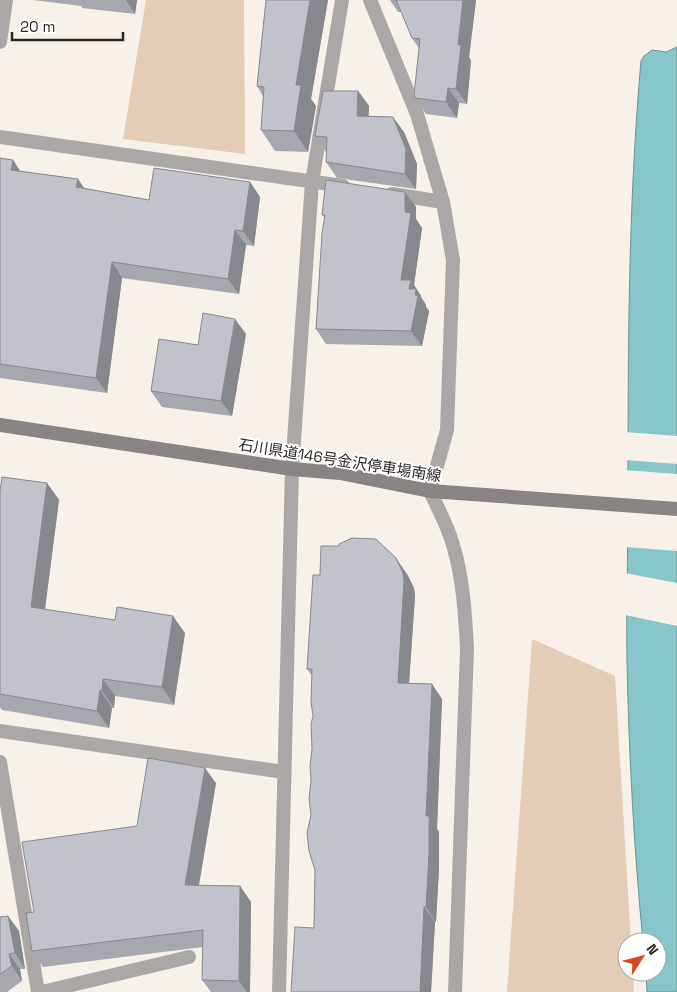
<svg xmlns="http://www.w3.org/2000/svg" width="677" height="992" font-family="'Space Grotesk','Noto Sans JP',sans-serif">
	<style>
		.green { fill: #e3cdb6 }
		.water { fill: #86c5c8; stroke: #6a9597 }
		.pier { fill: #f8f1ea }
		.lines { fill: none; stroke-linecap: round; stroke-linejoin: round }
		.service { stroke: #aca7a7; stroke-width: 14 }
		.minor { stroke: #aca7a7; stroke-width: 14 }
		.tertiary { stroke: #aca7a7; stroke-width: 14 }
		.secondary { stroke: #8a8383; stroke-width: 14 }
		.wall { fill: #a6a7af }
		.shaded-wall { fill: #87888e }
		.building { fill: #c1c2cb; stroke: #87888e }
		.labels { text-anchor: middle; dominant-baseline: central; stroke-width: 4; stroke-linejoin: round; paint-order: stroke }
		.street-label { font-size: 15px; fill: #292624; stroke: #fff }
	</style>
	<rect width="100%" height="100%" fill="#f8f1ea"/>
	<path class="green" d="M 146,0 L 244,0 L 245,154 L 123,139 Z
		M 532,639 L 615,676 L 631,942 L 627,942 L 627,972 L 633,972 L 634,992 L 507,992 Z"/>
	<path class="water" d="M 677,47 L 677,992 L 647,992 L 646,972 L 657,972 L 657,942 L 643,942 C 634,849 629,756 627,663 C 626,609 628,554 628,499 C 628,353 628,206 641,61 L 644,56 L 652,50 L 666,52 Z"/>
	<path class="pier" d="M 625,432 L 677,436 L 677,464 L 625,460 Z
		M 625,470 L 677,474 L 677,551 L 625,547 Z
		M 625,573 L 677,583 L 677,626 L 625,615 Z"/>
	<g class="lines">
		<path class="service" d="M 0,762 L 38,992
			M 42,992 L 189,957"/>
		<path class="minor" d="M 0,42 L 6,0
			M 0,137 L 343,186
			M 392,194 L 443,202
			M 430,491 C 438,509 448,526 453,545 C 463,578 465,612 467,648 L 455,992
			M 0,731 L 284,772
			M 279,992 L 292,469 L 312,182 L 342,0"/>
		<path class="tertiary" d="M 370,0 L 417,114 L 443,202 L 453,260 L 447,430 L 430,491"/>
		<path class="secondary" d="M 0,425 L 292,469 L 340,473 L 430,491 L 677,509"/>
	</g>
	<path class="wall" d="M 33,0 L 137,0 L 135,14 L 82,8 L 81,6 Z
		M 266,0 L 328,0 L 311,99 L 316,106 L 308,152 L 275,151 L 261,130 L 263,96 L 257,86 Z
		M 390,0 L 476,0 L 469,57 L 471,61 L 467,104 L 459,103 L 457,118 L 426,114 L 415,98 L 419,48 L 412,38 L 401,12 L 398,12 Z
		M 358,91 L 369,106 L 368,116 L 404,132 L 417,164 L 416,189 L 337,178 L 326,162 L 327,152 L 326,152 L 315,136 Z
		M 0,158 L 13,160 L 20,171 L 78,179 L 84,188 L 149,200 L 250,182 L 260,197 L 254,246 L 246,245 L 239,294 L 122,278 L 107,393 L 0,378 Z
		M 405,192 L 416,207 L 416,219 L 422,228 L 414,285 L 421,296 L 421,297 L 426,305 L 426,307 L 429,311 L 422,346 L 326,344 L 316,329 L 325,218 L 322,215 Z
		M 246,334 L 232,416 L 162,407 L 151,391 L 198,345 Z
		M 47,483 L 59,500 L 45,609 L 185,633 L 174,705 L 115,696 L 114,708 L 112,708 L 109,728 L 2,710 L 0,707 L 0,491 Z
		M 407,574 L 414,588 L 415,596 L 409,683 L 432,684 L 442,699 L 437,829 L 439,832 L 439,868 L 436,922 L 435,922 L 431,992 L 291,992 L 314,928 L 315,870 L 311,815 L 313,716 L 312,676 L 307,669 L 320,575 Z
		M 216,783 L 199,886 L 240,886 L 251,902 L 250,992 L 211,992 L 202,980 L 203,947 L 43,967 L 32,951 L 34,912 Z
		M 8,916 L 19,931 L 25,969 L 20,969 L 22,981 L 7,992 L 0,992 L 0,917 Z"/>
	<path class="shaded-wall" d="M 126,0 L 137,0 L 135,14 Z
		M 310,0 L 328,0 L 311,99 L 316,106 L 308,152 L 294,131 L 296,85 Z
		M 463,0 L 476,0 L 469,57 L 471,61 L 467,104 L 456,89 L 458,45 Z
		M 448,88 L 459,103 L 457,118 L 446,102 Z
		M 358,91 L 369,106 L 368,132 L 357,116 Z
		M 393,117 L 404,132 L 417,164 L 416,189 L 405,174 Z
		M 13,160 L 23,175 L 11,170 Z
		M 78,179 L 88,194 L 76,187 Z
		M 250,182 L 260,197 L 254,246 L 243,231 Z
		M 405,192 L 416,207 L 416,219 L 422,228 L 414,285 L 421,296 L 421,297 L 426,305 L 426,307 L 429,311 L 422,346 L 411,331 L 401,280 Z
		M 235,230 L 246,245 L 239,294 L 228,279 Z
		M 112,262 L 122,278 L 107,393 L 96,378 Z
		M 235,319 L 246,334 L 232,416 L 221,401 Z
		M 47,483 L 59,500 L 43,624 L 31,607 Z
		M 396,558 L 407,574 L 414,588 L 415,596 L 408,698 L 398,683 Z
		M 173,616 L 185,633 L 174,705 L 162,687 Z
		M 103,679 L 115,696 L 114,708 L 102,691 Z
		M 432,684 L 442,699 L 437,829 L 439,832 L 439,868 L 436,922 L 426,907 L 426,816 Z
		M 100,690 L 112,708 L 109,728 L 97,711 Z
		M 205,768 L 216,783 L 196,901 L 185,885 Z
		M 240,886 L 251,902 L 250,992 L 247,992 L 239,981 Z
		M 424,907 L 435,922 L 431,992 L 420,992 Z
		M 8,916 L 19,931 L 25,969 L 15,953 Z
		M 9,954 L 20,969 L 22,981 L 12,966 Z"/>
	<path class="building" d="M 266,0 L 310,0 L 296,85 L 301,85 L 294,131 L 261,130 L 264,87 L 257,86 Z
		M 396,0 L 463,0 L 458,45 L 461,45 L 456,89 L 448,88 L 446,102 L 415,98 L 414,95 L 420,39 L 412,38 Z
		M 323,91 L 358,91 L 357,116 L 393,117 L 406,149 L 405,174 L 326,162 L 327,137 L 315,136 Z
		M 0,158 L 13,160 L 11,170 L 78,179 L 76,187 L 149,200 L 154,168 L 250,182 L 243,231 L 235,230 L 228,279 L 112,262 L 96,378 L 0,364 Z
		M 326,180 L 405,192 L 405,212 L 411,213 L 401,280 L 411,280 L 409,289 L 416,289 L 415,295 L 418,296 L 411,331 L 316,329 L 322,233 L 325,215 L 322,215 Z
		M 203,313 L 235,319 L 221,401 L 151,391 L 159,339 L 198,345 Z
		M 2,477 L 47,483 L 31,607 L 115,620 L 117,607 L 173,616 L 162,687 L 103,679 L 102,691 L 100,690 L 97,711 L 0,694 L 0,491 Z
		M 352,538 L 376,539 L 396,558 L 403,573 L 404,581 L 398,683 L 432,684 L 426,816 L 429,816 L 429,853 L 426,907 L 424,907 L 420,992 L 291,992 L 295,927 L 314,928 L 315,870 L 309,851 L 307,833 L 311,815 L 309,799 L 311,780 L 310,766 L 312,749 L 311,724 L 313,716 L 311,702 L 312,669 L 307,669 L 313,575 L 320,575 L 321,546 L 339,546 L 339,544 Z
		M 148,758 L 205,768 L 185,885 L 240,886 L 239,981 L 202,980 L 203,930 L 32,951 L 26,913 L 34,912 L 22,842 L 137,826 Z
		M 8,916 L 15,953 L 9,954 L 12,966 L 0,974 L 0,917 Z"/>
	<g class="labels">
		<g class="street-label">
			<text transform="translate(340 460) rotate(9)">石川県道146号金沢停車場南線</text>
		</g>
	</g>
	<g transform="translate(642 957) rotate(54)"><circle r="24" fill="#ffffff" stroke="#a9a8a7"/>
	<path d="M0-4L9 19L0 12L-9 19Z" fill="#d34b1b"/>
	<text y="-8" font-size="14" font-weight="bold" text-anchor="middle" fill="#292624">N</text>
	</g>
	<path d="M12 32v8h111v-8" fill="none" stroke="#292624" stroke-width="2.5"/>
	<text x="20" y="32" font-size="15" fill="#292624" stroke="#ffffff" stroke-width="4" paint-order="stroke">20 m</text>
</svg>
